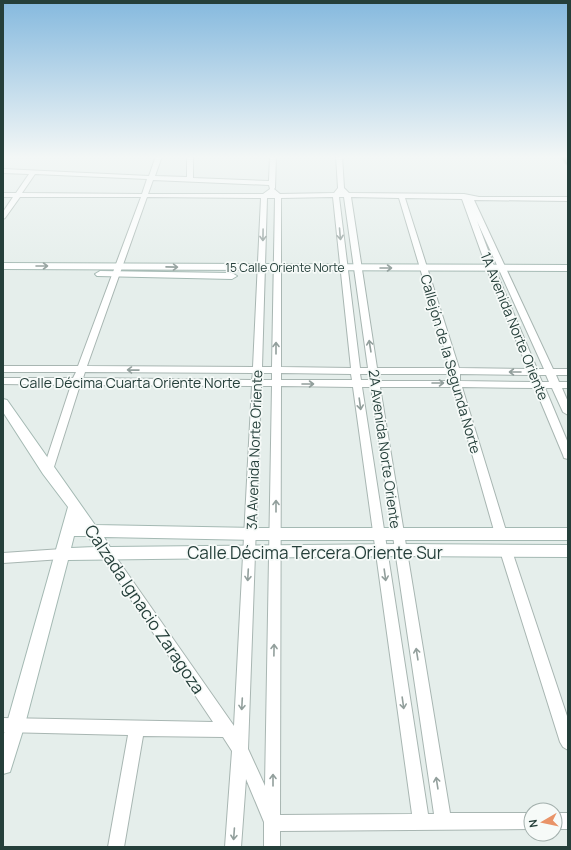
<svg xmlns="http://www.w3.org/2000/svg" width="571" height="850" font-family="Manrope,sans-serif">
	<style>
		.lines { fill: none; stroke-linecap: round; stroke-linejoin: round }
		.street-casing { stroke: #a8b6b2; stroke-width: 2 }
		.secondary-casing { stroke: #a4b9b3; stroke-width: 2 }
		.primary-casing { stroke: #c2c9c8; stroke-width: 2 }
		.street { fill: #fff; fill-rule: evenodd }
		.secondary { fill: #fff; fill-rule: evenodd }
		.primary { fill: #6da097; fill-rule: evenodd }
		.oneway { stroke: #929f9c }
		.labels { text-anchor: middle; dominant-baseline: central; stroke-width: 3.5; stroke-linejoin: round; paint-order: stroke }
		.far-street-label { font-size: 12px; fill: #253f3a; stroke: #f6faf8 }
		.street-label { font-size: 14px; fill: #253f3a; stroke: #f6faf8 }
		.near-street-label { font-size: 17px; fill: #253f3a; stroke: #f6faf8 }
	</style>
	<rect width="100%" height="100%" fill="#e5eeeb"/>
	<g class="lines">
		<defs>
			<path id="street" d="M 156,156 L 162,156 L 155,176 L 187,177 L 187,156 L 193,156 L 193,178 L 269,181 L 270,156 L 276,156 L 275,188 L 274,189 L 280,194 L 334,193 L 338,188 L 336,156 L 342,156 L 344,188 L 349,193 L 464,194 L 479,197 L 568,197 L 568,201 L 474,200 L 553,369 L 568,369 L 568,375 L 556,375 L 559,382 L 568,382 L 568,388 L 562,388 L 568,402 L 568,415 L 563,412 L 552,388 L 545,388 L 568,443 L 568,459 L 564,458 L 563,455 L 535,388 L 462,387 L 507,534 L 505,538 L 501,539 L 497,538 L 495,534 L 453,387 L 380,387 L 450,813 L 531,813 L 531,829 L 280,831 L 280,847 L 264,847 L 264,822 L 246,779 L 241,847 L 225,847 L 232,751 L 223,737 L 143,736 L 124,847 L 108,847 L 128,735 L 3,732 L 3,718 L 213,722 L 103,558 L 101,554 L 103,550 L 107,549 L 111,550 L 234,726 L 252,386 L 80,385 L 53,470 L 52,473 L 48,474 L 44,473 L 43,470 L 71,385 L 3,384 L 3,378 L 73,378 L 76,372 L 3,372 L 3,366 L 78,366 L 141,197 L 20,197 L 5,218 L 3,219 L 3,212 L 13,197 L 3,197 L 3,193 L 16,193 L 29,174 L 3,173 L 3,169 L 149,176 ZM 35,174 L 147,179 L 142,194 L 22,193 ZM 153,180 L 269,185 L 270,189 L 263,194 L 148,194 ZM 147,197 L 261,198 L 253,367 L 87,366 ZM 333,197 L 351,368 L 281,367 L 281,198 ZM 339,197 L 344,197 L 368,368 L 360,368 ZM 351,197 L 399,198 L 450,368 L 377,368 ZM 267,198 L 275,198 L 272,367 L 262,367 ZM 405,198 L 462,199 L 489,274 L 528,369 L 459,368 ZM 477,221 L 544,369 L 537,369 L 497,274 ZM 85,372 L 253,373 L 252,380 L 83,378 ZM 262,373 L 272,373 L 272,380 L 262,380 ZM 281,373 L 351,374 L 352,380 L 281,380 ZM 360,374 L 369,374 L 370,380 L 361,380 ZM 378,374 L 451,374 L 451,381 L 379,381 ZM 460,374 L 530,375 L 533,382 L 460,381 ZM 539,375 L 546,375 L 549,382 L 542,382 ZM 261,386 L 272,386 L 265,786 L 248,749 ZM 281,386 L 353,387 L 412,814 L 280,815 ZM 362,387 L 371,387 L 434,814 L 428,814 Z
				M 506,546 L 510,547 L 512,551 L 568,719 L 568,750 L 563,747 L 560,742 L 500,551 L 502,547 Z
				M 62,549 L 66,550 L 68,554 L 66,558 L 62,559 L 3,563 L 3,553 Z
				M 555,813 L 568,813 L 568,829 L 555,829 Z"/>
			<path id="secondary" d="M 3,263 L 568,265 L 568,271 L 3,269 Z
				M 100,271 L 232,273 L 237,276 L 232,279 L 97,276 L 95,274 Z
				M 3,399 L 7,400 L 95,525 L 256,528 L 568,528 L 568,540 L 256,540 L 104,537 L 110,547 L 400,544 L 568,545 L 568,557 L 400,556 L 68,560 L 25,724 L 10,772 L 3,774 L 3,737 L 68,507 L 43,474 L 3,412 ZM 74,536 L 88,536 L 95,547 L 71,548 Z"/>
			<path id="primary" d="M 560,156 L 566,156 L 568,158 L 568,165 L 566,164 Z"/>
		</defs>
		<use href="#street" class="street-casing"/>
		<use href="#secondary" class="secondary-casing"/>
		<use href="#primary" class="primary-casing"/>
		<use href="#street" class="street"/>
		<use href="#secondary" class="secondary"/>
		<use href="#primary" class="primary"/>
	</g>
	<defs><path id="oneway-shaft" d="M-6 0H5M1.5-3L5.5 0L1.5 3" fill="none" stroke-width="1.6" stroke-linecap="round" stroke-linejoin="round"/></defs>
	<g class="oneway">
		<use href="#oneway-shaft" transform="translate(340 234) rotate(85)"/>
		<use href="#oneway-shaft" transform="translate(263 235) rotate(91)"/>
		<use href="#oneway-shaft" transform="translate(42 266)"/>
		<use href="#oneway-shaft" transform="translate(172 267) rotate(1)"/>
		<use href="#oneway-shaft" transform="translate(386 268)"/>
		<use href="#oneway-shaft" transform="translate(370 346) rotate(-99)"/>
		<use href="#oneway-shaft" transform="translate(276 348) rotate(-90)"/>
		<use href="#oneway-shaft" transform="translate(133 370) rotate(-179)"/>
		<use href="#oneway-shaft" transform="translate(515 372) rotate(-180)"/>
		<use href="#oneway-shaft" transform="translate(438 383)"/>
		<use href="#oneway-shaft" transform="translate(308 384)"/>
		<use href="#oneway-shaft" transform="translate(360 404) rotate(82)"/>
		<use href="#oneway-shaft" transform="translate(276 506) rotate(-90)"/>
		<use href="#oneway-shaft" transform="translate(248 575) rotate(93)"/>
		<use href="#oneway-shaft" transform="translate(385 575) rotate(82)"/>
		<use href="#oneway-shaft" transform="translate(274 650) rotate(-89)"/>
		<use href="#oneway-shaft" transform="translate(417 654) rotate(-99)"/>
		<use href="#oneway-shaft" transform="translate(403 703) rotate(82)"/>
		<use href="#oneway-shaft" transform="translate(242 704) rotate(93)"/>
		<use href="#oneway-shaft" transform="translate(273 780) rotate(-90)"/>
		<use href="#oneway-shaft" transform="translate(437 783) rotate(-99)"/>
		<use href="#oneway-shaft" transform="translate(234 834) rotate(94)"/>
	</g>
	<linearGradient id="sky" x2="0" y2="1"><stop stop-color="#85b9de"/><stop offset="0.57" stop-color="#f3f7f6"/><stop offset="1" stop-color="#f3f7f6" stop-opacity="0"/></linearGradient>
	<rect width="571" height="275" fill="url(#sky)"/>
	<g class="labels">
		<g class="far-street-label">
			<text x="285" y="267">15 Calle Oriente Norte</text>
		</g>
		<g class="street-label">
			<text transform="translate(515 326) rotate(68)">1A Avenida Norte Oriente</text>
			<text transform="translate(451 364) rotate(74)">Callejón de la Segunda Norte</text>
			<text x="130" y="382">Calle Décima Cuarta Oriente Norte</text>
			<text transform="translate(385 449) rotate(82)">2A Avenida Norte Oriente</text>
			<text transform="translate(254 450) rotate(-88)">3A Avenida Norte Oriente</text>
		</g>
		<g class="near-street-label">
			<text x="315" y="552">Calle Décima Tercera Oriente Sur</text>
			<text transform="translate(145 609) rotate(56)">Calzada Ignacio Zaragoza</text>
		</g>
	</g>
	<rect width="571" height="850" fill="none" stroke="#253f3a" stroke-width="8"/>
	<g transform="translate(543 822) rotate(261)"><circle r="19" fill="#f6faf8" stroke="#a2afac"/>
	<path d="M0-3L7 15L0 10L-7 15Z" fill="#e99368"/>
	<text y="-6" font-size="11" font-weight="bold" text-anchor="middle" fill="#253f3a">N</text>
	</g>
</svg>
